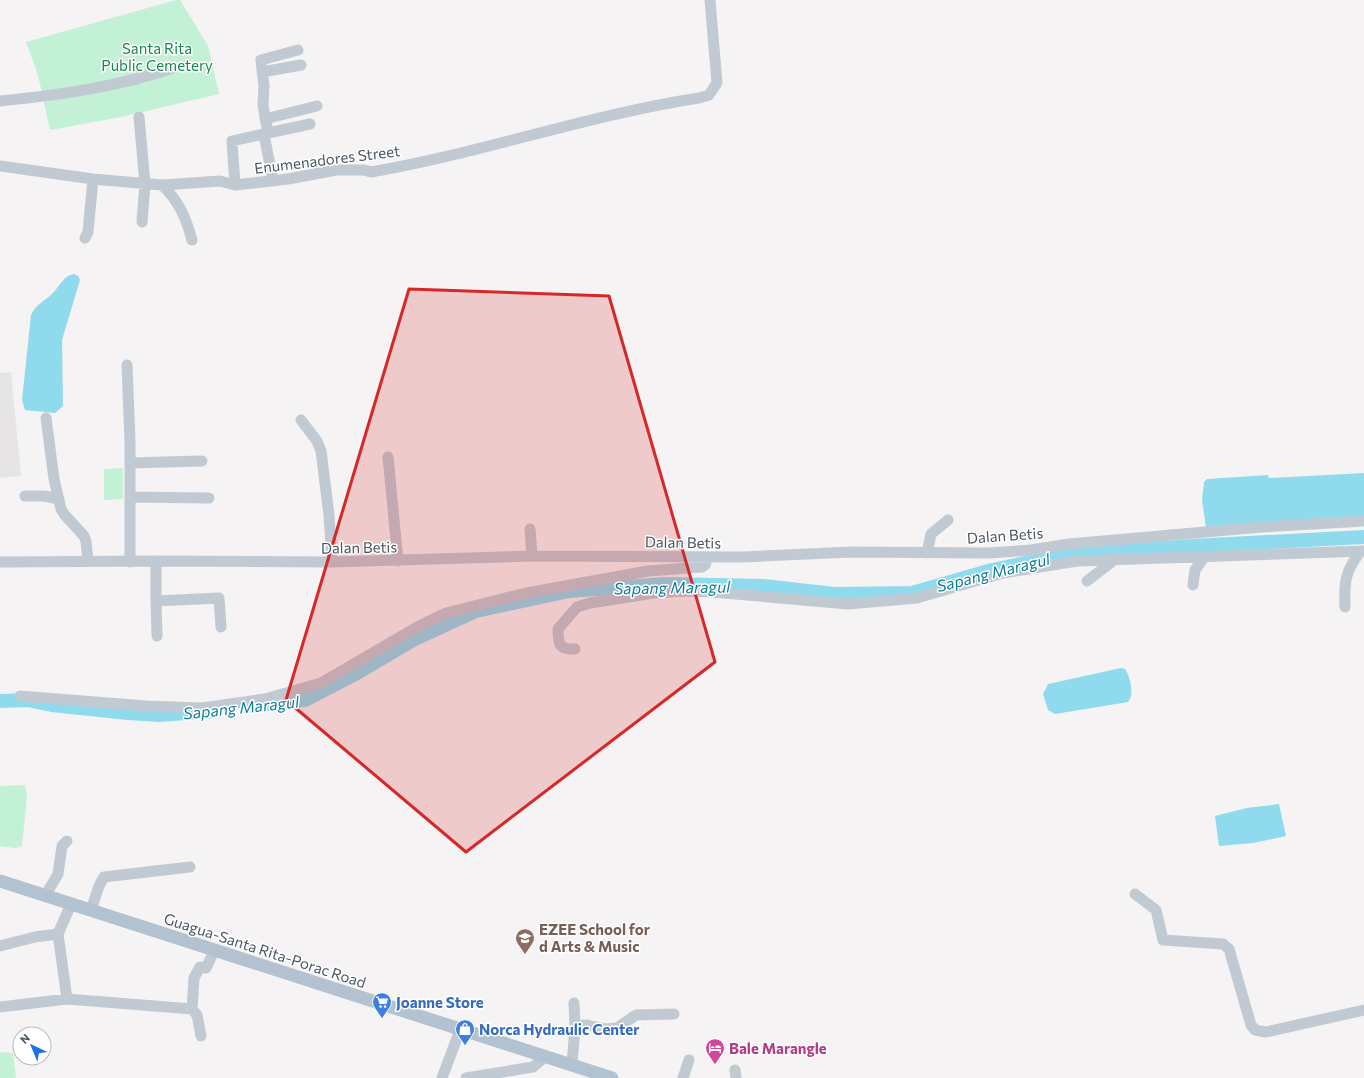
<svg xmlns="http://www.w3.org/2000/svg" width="1364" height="1078" font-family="Commissioner,sans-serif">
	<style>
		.education { fill: #e6e4e5 }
		.green { fill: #c3f1d5 }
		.water { fill: #90daee }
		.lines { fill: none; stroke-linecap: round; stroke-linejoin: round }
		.river { stroke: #90daee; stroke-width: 14 }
		.minor { stroke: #c1cad2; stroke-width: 11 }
		.major { stroke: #b3c2d1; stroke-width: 13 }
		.marked { fill: #d62828; fill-opacity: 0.2; stroke: #d62828; stroke-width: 3; stroke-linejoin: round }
		.labels { text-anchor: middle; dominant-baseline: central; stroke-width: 3; stroke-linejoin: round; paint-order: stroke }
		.park-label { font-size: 15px; fill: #17864f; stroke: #fff }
		.street-label { font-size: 15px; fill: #4a5661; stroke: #fff }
		.education-label { font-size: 15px; font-weight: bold; fill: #785e54; stroke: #fff; text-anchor: start }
		.shop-label { font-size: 15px; font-weight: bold; fill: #366cbe; stroke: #fff; text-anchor: start }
		.hotel-label { font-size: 15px; font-weight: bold; fill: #b23c85; stroke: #fff; text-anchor: start }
		.water-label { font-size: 16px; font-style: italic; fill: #0c7c9b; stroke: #fff }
	</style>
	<rect width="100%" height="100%" fill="#f5f3f3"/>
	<path class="education" d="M 11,372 L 21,476 L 0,478 L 0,373 Z"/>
	<path class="green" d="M 176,0 L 180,0 L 208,46 L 219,94 L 121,117 L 50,130 L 38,75 L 26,42 Z
		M 123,468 L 123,499 L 104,500 L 104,469 Z
		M 25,785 L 27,797 L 22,846 L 15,848 L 0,846 L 0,786 Z
		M 0,1052 L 13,1053 L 16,1078 L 0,1078 Z"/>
	<path class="water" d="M 74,274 L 78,276 L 80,280 L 62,340 L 63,406 L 55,413 L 25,410 L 22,400 L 31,315 C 36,304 45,301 53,293 C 60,286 63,276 74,274 Z
		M 1364,473 L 1364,521 L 1206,527 L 1202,500 L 1204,482 L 1207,479 L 1268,475 L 1269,478 Z
		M 1121,668 L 1125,669 C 1130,676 1135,695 1128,702 L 1055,714 L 1048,710 L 1043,694 L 1048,684 Z
		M 1279,804 L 1286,836 L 1253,843 L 1219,846 L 1215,816 L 1247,808 Z"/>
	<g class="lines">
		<path class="river" d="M 0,701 L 27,700 L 52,705 L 128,713 L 160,715 L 213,711
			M 247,706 L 305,700 L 357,673 L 413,640 L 476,611 L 569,591 L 665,584 L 764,586 L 834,594 L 912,593 L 992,570 L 1059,556 L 1192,546 L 1364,537"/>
		<path class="minor" d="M 262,72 L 301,65
			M 0,101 C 59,95 117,87 173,68
			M 139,117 L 145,184 L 142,222
			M 265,119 L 317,106
			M 268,133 L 310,124
			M 264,134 L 273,181
			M 0,166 L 93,179 L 162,185 L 220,181 L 235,185 L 288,179 L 336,170 L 364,170 L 371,172 C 481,153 588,115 699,98 L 709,95 L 717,83 L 710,0
			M 162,185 C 179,201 186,218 192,240
			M 235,185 L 232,141 L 268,133 L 263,105 L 264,86 L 261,60 L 298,50
			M 85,238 L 88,232 L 93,179
			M 127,365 L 130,442 L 130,562
			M 46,418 L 54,479 L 61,509 L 64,514 L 84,536 L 86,541 L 88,561
			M 301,420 L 317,441 L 321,451 L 329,515 L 332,562
			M 388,457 L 398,561
			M 130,463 L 202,461
			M 25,496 L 44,496 L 59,499
			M 130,497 L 209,498
			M 530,529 L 532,556
			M 927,553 L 931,534 L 948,520
			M 156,561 L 156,601 L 219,598 L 221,627
			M 0,562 L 156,561 L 332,562 L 532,556 L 742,557 L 852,552 L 989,553 L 1031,550 L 1069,544 L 1262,527 L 1364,521
			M 1087,581 L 1113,561
			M 1193,585 L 1195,570 L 1205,556
			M 156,601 L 157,636
			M 1345,607 C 1344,582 1345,571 1361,551
			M 575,649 C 559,650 558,644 558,629 L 577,607 L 590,603 L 654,593 L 684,591 L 712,592 L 848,604 L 917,598 L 1003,573 L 1077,561 L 1364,551
			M 20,696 L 146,706 L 202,708 L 265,699 L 321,683 L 419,626 L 446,613 L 526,593 L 648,571 L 702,567 L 705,565 L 708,557
			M 1135,894 L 1156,910 L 1163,940 L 1223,944 L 1229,949 L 1251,1025 L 1255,1030 L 1266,1032 L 1364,1010
			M 45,896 L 58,874 L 62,846 L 67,841
			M 91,910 L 99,886 L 104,877 L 190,867
			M 0,946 L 35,937 L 58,934
			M 67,999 L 58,934 L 71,904
			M 0,1007 L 67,999 L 192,1009 L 194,978 L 200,967 L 206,968 L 214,951
			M 192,1009 L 197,1015 L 201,1036
			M 575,1026 L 587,1025 L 605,1029 L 617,1028 L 636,1015 L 674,1014
			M 572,1065 L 575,1026 L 574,1003
			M 735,1070 L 736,1078
			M 442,1078 L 460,1030
			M 466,1078 L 533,1067 L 546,1056
			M 683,1078 L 689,1060"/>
		<path class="major" d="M 0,881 L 612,1078"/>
	</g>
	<path class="marked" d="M 409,289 L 609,296 L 715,662 L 466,852 L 286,700 Z"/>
	<defs>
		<symbol id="school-pin" viewBox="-11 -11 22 30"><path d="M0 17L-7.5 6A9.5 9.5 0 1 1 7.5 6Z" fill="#8d6e63" stroke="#fff"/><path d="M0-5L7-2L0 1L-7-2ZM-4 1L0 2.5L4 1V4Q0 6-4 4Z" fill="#fff"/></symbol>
		<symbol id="supermarket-pin" viewBox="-11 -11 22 30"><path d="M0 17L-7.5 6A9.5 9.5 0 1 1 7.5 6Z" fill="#3f7fe0" stroke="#fff"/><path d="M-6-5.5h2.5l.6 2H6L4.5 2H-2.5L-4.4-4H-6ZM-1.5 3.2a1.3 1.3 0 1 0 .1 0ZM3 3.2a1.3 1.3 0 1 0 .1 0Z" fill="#fff"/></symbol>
		<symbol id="shop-pin" viewBox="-11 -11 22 30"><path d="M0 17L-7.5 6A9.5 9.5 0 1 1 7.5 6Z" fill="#3f7fe0" stroke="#fff"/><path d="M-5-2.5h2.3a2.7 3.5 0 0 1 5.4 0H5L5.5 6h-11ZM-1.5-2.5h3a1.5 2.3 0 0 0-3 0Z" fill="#fff"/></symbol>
		<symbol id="hotel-pin" viewBox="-11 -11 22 30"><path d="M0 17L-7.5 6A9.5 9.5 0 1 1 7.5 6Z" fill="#d1479c" stroke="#fff"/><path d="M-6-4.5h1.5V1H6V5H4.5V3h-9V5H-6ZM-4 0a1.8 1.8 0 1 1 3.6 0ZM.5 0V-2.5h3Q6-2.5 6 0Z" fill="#fff"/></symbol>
	</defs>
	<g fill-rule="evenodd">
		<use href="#school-pin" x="514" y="927" width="22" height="30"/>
		<use href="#supermarket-pin" x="371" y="991" width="22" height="30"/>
		<use href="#shop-pin" x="454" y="1018" width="22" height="30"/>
		<use href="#hotel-pin" x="704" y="1037" width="22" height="30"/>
	</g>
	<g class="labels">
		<g class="park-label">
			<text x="157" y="48">Santa Rita<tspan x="157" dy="17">Public Cemetery</tspan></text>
		</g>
		<g class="street-label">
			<text transform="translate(327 159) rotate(-7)">Enumenadores Street</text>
			<text transform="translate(1005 535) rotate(-4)">Dalan Betis</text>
			<text transform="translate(683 542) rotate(1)">Dalan Betis</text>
			<text transform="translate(359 547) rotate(-1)">Dalan Betis</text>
			<text transform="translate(265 950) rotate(18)">Guagua-Santa Rita-Porac Road</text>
		</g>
		<g class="education-label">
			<text x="539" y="929">EZEE School for<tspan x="539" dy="17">d Arts &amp; Music</tspan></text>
		</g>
		<g class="shop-label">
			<text x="396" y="1002">Joanne Store</text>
			<text x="479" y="1029">Norca Hydraulic Center</text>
		</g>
		<g class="hotel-label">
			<text x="729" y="1048">Bale Marangle</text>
		</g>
		<g class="water-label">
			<text transform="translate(993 572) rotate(-14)">Sapang Maragul</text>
			<text transform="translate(672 587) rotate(-1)">Sapang Maragul</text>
			<text transform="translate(241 707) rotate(-6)">Sapang Maragul</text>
		</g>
	</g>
	<g transform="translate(32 1046) rotate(316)"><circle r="19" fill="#ffffff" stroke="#b7bbc0"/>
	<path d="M0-3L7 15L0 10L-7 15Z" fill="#1a73e8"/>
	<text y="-6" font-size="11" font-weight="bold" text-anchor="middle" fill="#4a5661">N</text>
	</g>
</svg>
